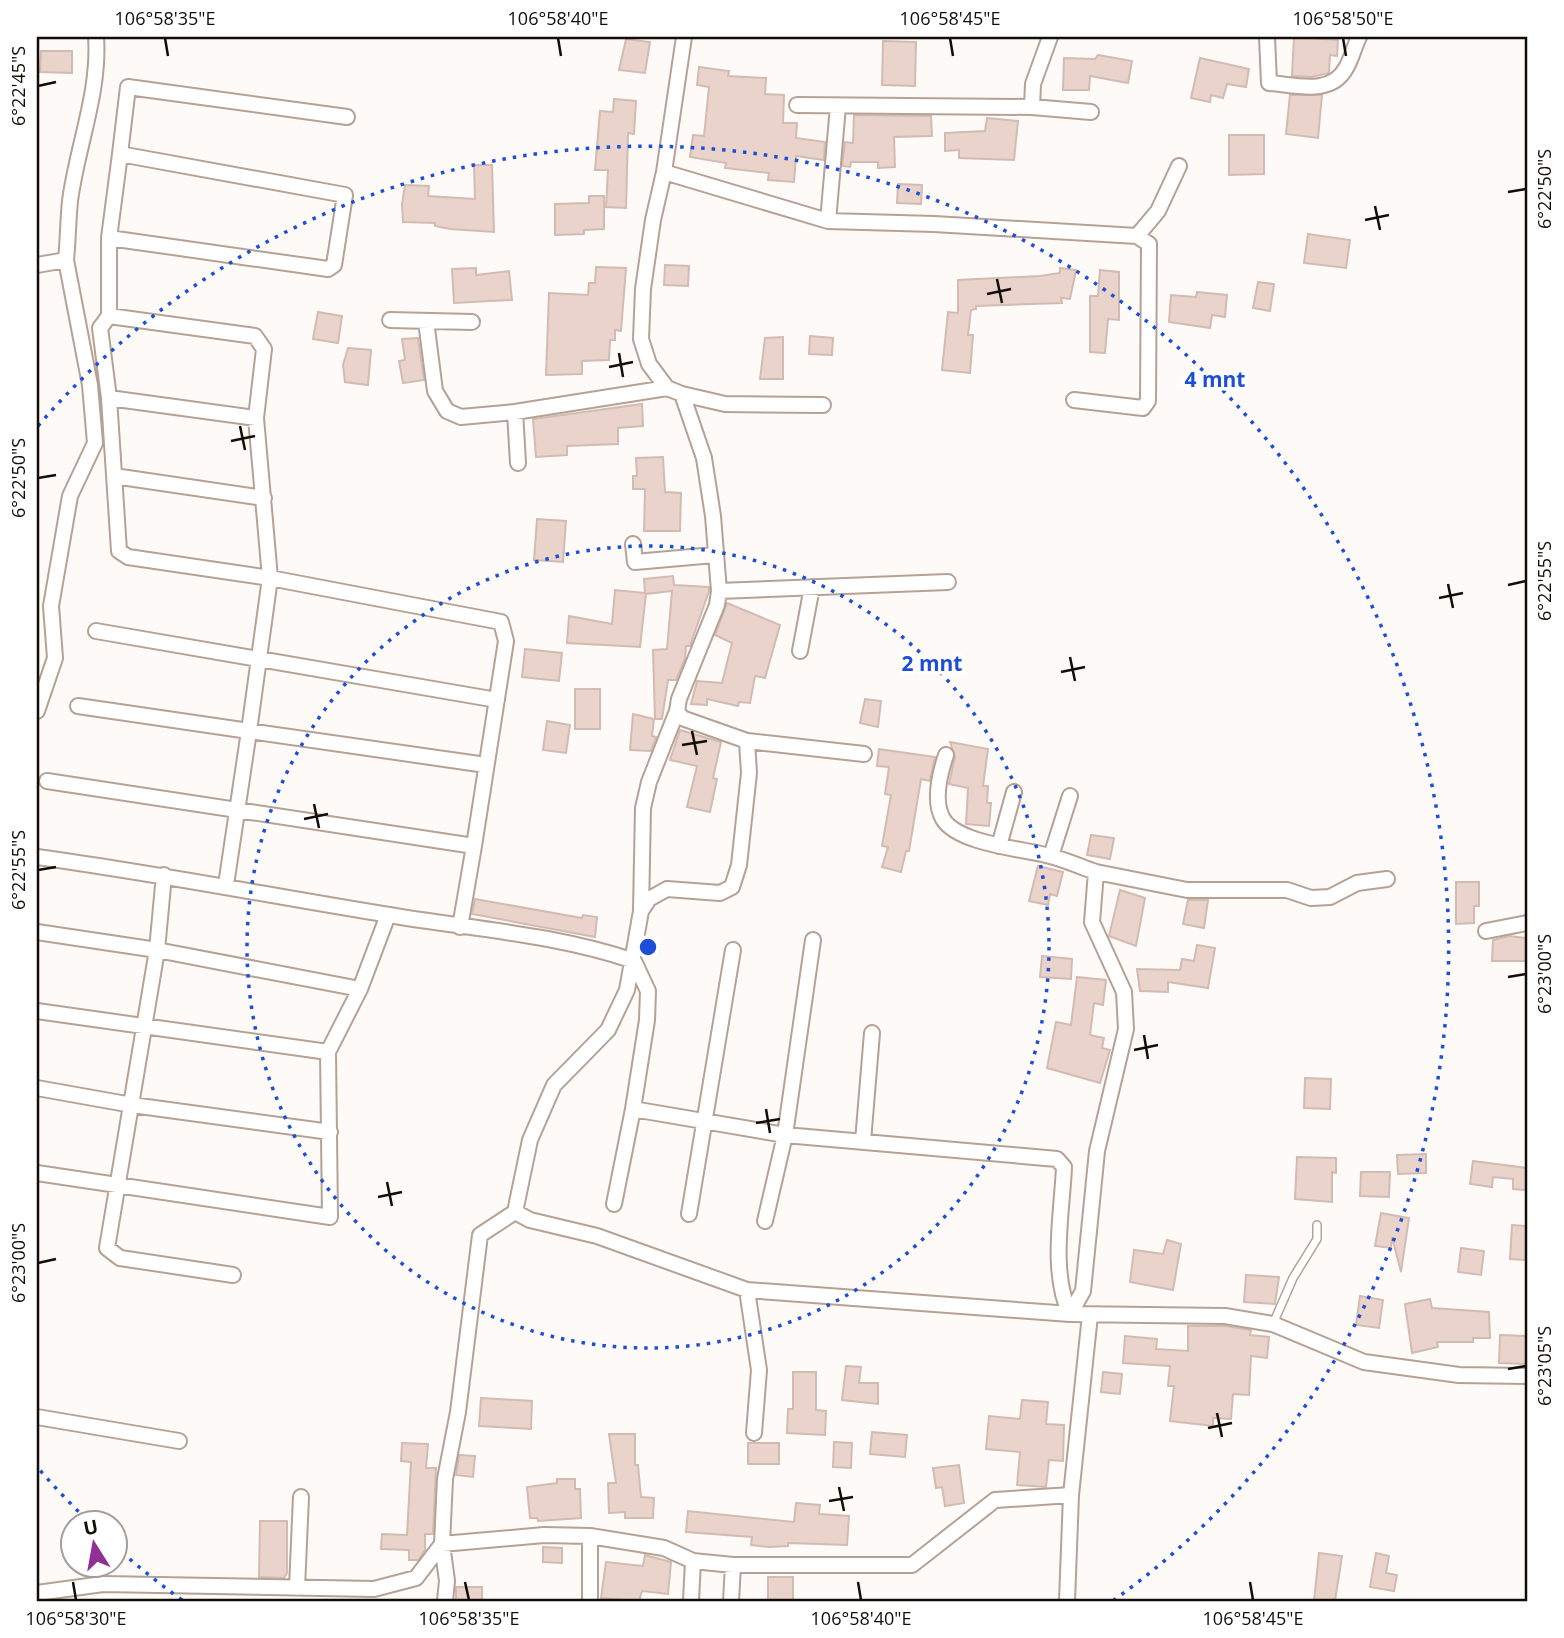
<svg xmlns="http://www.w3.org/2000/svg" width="1564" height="1638" font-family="'Open Sans',sans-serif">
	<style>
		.building { fill: #ead3ca; stroke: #d2bbb2; stroke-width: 2 }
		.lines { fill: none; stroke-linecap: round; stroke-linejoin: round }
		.lane-casing { stroke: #b5a295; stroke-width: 10 }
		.street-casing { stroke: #b5a295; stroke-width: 18 }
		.lane { stroke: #fff; stroke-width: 7 }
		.street { stroke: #fff; stroke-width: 14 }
		.ticks { fill: none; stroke: #130d08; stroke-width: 2.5 }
		.ring { fill: none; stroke: #1d4ed8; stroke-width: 3.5; stroke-dasharray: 3.5 7 }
		.centre { fill: #1d4ed8; stroke: #fff; stroke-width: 3.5 }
		.ring-label { font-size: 21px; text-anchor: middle; font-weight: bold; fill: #1d4ed8; stroke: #fff; stroke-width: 7; stroke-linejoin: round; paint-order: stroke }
		.neatline { fill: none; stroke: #130d08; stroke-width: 2.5 }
		.ticks-label { font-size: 18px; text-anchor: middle; fill: #130d08 }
	</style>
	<rect width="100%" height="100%" fill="#fefaf7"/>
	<path class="building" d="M 1294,37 L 1338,40 L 1337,56 L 1330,55 L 1329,73 L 1312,77 L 1292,76 Z
		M 626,39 L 650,42 L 645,73 L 619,70 Z
		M 883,41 L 916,42 L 915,86 L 882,85 Z
		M 41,51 L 72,51 L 72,73 L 40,72 Z
		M 1098,55 L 1132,61 L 1128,83 L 1090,76 L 1089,90 L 1063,90 L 1064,58 L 1095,59 Z
		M 1200,58 L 1249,69 L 1246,87 L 1227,84 L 1223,98 L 1211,95 L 1210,102 L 1191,98 Z
		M 699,67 L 729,71 L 728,76 L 766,78 L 765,94 L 784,95 L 783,123 L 797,123 L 796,138 L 825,142 L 824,160 L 796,156 L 794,182 L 768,180 L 769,173 L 725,168 L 726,163 L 690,157 L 693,135 L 704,136 L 709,87 L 697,85 Z
		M 1290,95 L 1322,95 L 1318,138 L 1286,134 Z
		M 614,99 L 636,101 L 634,134 L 628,133 L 626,208 L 606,207 L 608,170 L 595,170 L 600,111 L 613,112 Z
		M 854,115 L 931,116 L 932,136 L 894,137 L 895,167 L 878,168 L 878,162 L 851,162 L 850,167 L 842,166 L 845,142 L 853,143 Z
		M 987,118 L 1018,121 L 1014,160 L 959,158 L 959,150 L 945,151 L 945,133 L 985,131 Z
		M 1229,135 L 1264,135 L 1264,174 L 1229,175 Z
		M 474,165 L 492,165 L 494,232 L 450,229 L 435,226 L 435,223 L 403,222 L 402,204 L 405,185 L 429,186 L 428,196 L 475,199 Z
		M 898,184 L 922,185 L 921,204 L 897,203 Z
		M 589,196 L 604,196 L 604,229 L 584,230 L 584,234 L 555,235 L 555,204 L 589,203 Z
		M 1308,234 L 1350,240 L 1346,268 L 1304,263 Z
		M 665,265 L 689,266 L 688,286 L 664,285 Z
		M 596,267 L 626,268 L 621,331 L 615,330 L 615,340 L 610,340 L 609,360 L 582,361 L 582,374 L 546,375 L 549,293 L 588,295 L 589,283 L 595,283 Z
		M 476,268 L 476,275 L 509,271 L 512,300 L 454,303 L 452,269 Z
		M 1060,268 L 1076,270 L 1070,299 L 1061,298 L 1062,303 L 976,306 L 976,309 L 971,310 L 968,335 L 973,335 L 970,373 L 942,370 L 948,312 L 958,313 L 958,280 L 1040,276 L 1060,273 Z
		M 1100,270 L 1119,272 L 1119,320 L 1108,319 L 1105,353 L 1090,352 L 1090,296 L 1098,296 Z
		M 1258,282 L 1274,284 L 1270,311 L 1253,308 Z
		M 1197,292 L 1227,295 L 1225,317 L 1212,315 L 1210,328 L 1169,322 L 1171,295 L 1196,297 Z
		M 318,312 L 342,316 L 338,343 L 313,339 Z
		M 810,336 L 833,338 L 832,355 L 809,354 Z
		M 783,337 L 783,379 L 760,379 L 765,338 Z
		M 418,338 L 424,380 L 403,383 L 399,361 L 405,360 L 402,339 Z
		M 348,348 L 371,350 L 368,385 L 345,382 L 343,365 Z
		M 642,404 L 643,426 L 618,428 L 618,444 L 567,446 L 567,455 L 536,457 L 533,419 Z
		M 663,457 L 665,492 L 681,493 L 680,531 L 644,531 L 645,489 L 633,489 L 633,476 L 637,476 L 636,458 Z
		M 537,519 L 566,521 L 563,562 L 534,560 Z
		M 673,576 L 674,585 L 709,587 L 709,591 L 690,646 L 686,646 L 685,659 L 676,680 L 668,680 L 662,719 L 655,719 L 653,650 L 667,649 L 672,591 L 646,594 L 640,647 L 567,643 L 569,616 L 612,624 L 615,590 L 645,593 L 644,579 Z
		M 727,603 L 780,625 L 765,678 L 755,676 L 750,703 L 739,702 L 738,706 L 707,699 L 707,705 L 691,704 L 697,681 L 722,683 L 732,643 L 715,635 Z
		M 525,649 L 562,653 L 559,681 L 522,677 Z
		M 575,689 L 600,689 L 600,729 L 575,729 Z
		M 865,699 L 881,701 L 878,727 L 860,723 Z
		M 633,714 L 654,719 L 652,736 L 656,737 L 651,751 L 630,750 Z
		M 547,721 L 570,725 L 566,753 L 543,750 Z
		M 680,730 L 721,742 L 713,778 L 717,779 L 710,812 L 687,807 L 697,766 L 670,760 Z
		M 950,742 L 988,749 L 983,786 L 988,786 L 987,803 L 991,803 L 989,826 L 966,824 L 968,788 L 949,784 L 955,757 Z
		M 879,749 L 935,757 L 930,781 L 921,779 L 909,851 L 906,851 L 901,872 L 882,867 L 888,847 L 882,846 L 891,795 L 885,794 L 889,767 L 877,766 Z
		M 1091,835 L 1114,838 L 1110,859 L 1087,855 Z
		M 1038,866 L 1063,872 L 1057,896 L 1050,894 L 1048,905 L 1029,901 Z
		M 1456,882 L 1479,882 L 1479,906 L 1474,906 L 1474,923 L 1456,924 Z
		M 1120,890 L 1145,898 L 1136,946 L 1109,936 Z
		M 475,899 L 582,918 L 583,915 L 597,917 L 595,937 L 472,914 Z
		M 1188,900 L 1208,900 L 1204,928 L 1183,924 Z
		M 1509,936 L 1527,938 L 1527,961 L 1492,961 L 1493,940 Z
		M 1197,945 L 1215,948 L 1208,988 L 1168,982 L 1168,992 L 1140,991 L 1137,969 L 1180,970 L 1182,959 L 1194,961 Z
		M 1042,956 L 1072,959 L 1071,979 L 1040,977 Z
		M 1077,977 L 1106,980 L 1103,1005 L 1094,1003 L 1090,1035 L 1104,1038 L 1102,1048 L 1110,1050 L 1100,1083 L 1047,1068 L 1056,1022 L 1071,1025 Z
		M 1305,1078 L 1331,1079 L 1330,1109 L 1304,1108 Z
		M 1426,1154 L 1426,1173 L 1398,1174 L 1397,1155 Z
		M 1297,1157 L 1336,1158 L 1336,1173 L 1332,1172 L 1332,1202 L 1295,1199 Z
		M 1473,1161 L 1527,1168 L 1527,1190 L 1513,1189 L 1513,1179 L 1493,1177 L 1492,1187 L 1470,1184 Z
		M 1361,1172 L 1390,1172 L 1389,1197 L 1360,1196 Z
		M 1381,1213 L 1409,1218 L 1401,1272 L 1392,1237 L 1391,1248 L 1375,1246 Z
		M 1512,1225 L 1527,1226 L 1527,1260 L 1510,1259 Z
		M 1167,1240 L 1181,1244 L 1173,1290 L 1130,1282 L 1134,1250 L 1163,1254 Z
		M 1461,1248 L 1484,1251 L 1481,1275 L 1458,1272 Z
		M 1246,1275 L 1279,1277 L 1275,1304 L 1244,1302 Z
		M 1360,1296 L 1383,1300 L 1379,1328 L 1356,1325 Z
		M 1430,1299 L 1432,1308 L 1489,1312 L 1490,1338 L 1473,1338 L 1473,1342 L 1437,1342 L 1438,1347 L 1412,1353 L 1405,1304 Z
		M 1188,1326 L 1226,1326 L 1251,1330 L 1250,1335 L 1269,1337 L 1267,1358 L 1251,1356 L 1249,1395 L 1233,1394 L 1231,1419 L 1213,1418 L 1213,1426 L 1170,1421 L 1174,1386 L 1168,1386 L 1170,1366 L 1123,1363 L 1125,1336 L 1157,1339 L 1156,1349 L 1188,1351 Z
		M 1500,1335 L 1527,1336 L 1527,1364 L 1499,1363 Z
		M 846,1366 L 861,1367 L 859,1383 L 878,1383 L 878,1404 L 842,1400 Z
		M 793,1372 L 816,1372 L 816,1410 L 826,1411 L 825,1435 L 787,1433 L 788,1409 L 793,1409 Z
		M 1103,1372 L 1122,1374 L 1120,1394 L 1101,1392 Z
		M 481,1398 L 532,1401 L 531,1429 L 479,1426 Z
		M 1022,1400 L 1048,1402 L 1046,1424 L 1064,1425 L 1063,1461 L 1049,1460 L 1046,1487 L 1017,1485 L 1020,1452 L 986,1449 L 989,1416 L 1020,1419 Z
		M 872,1432 L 907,1435 L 905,1457 L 870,1454 Z
		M 609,1434 L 635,1434 L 635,1465 L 638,1465 L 641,1497 L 654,1498 L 653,1518 L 625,1518 L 625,1512 L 609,1513 L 608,1483 L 616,1483 Z
		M 834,1442 L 852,1443 L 851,1468 L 833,1467 Z
		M 402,1443 L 428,1444 L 426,1468 L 436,1468 L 433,1534 L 425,1534 L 425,1550 L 418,1560 L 409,1560 L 409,1550 L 381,1549 L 382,1534 L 407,1535 L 411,1462 L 401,1461 Z
		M 748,1443 L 779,1443 L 779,1464 L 748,1464 Z
		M 459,1455 L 475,1456 L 473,1477 L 456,1475 Z
		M 959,1465 L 964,1503 L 945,1506 L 942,1487 L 936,1488 L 933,1468 Z
		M 557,1479 L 575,1479 L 575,1489 L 580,1489 L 581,1518 L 538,1521 L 537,1518 L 530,1518 L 527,1487 L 557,1483 Z
		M 796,1503 L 820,1505 L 819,1514 L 849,1516 L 847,1545 L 788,1543 L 788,1546 L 769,1547 L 751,1545 L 752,1537 L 686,1532 L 688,1511 L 794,1522 Z
		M 260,1521 L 287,1521 L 287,1573 L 284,1578 L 259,1577 Z
		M 543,1547 L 562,1548 L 562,1563 L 543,1562 Z
		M 1319,1553 L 1342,1556 L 1335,1601 L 1314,1601 Z
		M 1376,1553 L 1389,1556 L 1386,1573 L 1397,1575 L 1394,1591 L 1370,1587 Z
		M 645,1555 L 671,1562 L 668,1594 L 642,1591 L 639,1601 L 601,1598 L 606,1562 L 643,1566 Z
		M 768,1577 L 793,1577 L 793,1601 L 768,1601 Z
		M 456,1587 L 482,1587 L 482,1601 L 456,1601 Z"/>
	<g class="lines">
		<defs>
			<path id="lane" d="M 1273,1324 L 1293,1278 L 1317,1239 L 1317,1225"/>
			<path id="street" d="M 1267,37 L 1269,83 C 1296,85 1331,96 1346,68 C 1352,58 1354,47 1359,37
				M 797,105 L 1032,107 L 1091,112
				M 1032,107 L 1033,84 L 1050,37
				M 120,154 L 128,87 L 347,117
				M 664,172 L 828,221 L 934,224 L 1137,236 L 1149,244 L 1148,401 L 1143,408 L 1074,400
				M 828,221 L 838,106
				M 1137,236 L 1158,211 L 1179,166
				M 37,265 L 66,260 C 68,241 68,220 70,201 C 77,147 100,92 96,37
				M 109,316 L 109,238 L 120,154 L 345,195 L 334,265 L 328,269 L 109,238
				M 390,320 L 472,322
				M 426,321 L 435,391 L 447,411 L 461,417 L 515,412 L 667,388
				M 682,394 L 725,404 L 823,405
				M 109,398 L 256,418
				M 515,412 L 518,463
				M 114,476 L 264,498
				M 633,544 L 635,562 L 714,555
				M 719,591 L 948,582
				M 96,631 L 497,700
				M 800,651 L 812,587
				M 78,706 L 249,731 L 270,578 L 256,418 L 264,349 L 255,336 L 109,316 L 100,328 L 109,398 L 119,551 L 128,557 L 270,578 L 501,622 L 506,641 L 474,846
				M 37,711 L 55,658 L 51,606 L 70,496 L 95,443 L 90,385 L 66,260
				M 747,741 L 864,754
				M 47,781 L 474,846 L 460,927
				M 999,846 L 1014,792
				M 1051,856 L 1070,796
				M 37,857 C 155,873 271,896 389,915 C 471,929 555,934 634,961 L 648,991 L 647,1020 L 633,1109 L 785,1135 L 1057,1159 L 1064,1167 C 1062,1213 1050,1272 1070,1314 L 1225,1316 L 1273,1324 L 1364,1362 L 1459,1375 L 1527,1376
				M 1096,872 L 1187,890 L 1287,890 L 1311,898 L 1330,897 L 1357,883 L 1387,879
				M 226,885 L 249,731 L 486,765
				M 641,910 L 643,808 L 649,782 L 677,711
				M 1486,931 L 1527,923
				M 37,932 L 157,950 L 164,875
				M 37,1011 L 328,1052
				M 37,1088 L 132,1105 L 330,1132
				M 863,1141 L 872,1033
				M 37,1173 L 330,1217 L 328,1052 L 360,989 L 388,915
				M 614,1204 L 633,1109
				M 515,1212 L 530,1220 L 597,1236 L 747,1290 L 1070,1314 L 1083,1291 L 1097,1151 L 1126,1029 L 1124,992 L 1092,922 L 1096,872 C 1081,867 1066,860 1050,856 C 1024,849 958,844 943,819 C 933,802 940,773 946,755
				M 689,1214 L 733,950
				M 765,1221 L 785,1135 L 813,940
				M 233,1275 L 120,1258 L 107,1248 L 157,950 L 360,989
				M 747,1290 L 759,1370 L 754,1433
				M 37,1417 L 179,1441
				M 297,1588 L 301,1497
				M 37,1593 L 103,1584 L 374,1589 L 416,1578 L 442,1544 L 445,1479 L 458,1412 L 480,1235 L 515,1212 L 530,1140 L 554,1085 L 608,1030 L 627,990 L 641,911 L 649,899 L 667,889 L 720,893 L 732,887 L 739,865 L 749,773 L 747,741 L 682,718 L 677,711 L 679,699 L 717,605 L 719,591 L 713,516 L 704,458 L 682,394 L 667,388 L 649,364 L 641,339 L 643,289 L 653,220 L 664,172 L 684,37
				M 445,1601 L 447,1581 L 442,1544 L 544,1535 L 590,1536 L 664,1548 L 693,1561 L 733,1565 L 912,1565 L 995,1500 L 1071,1495
				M 590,1601 L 590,1536
				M 691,1601 L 693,1561
				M 731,1601 L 733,1565
				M 1067,1601 L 1071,1495 L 1090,1315"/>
		</defs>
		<use href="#lane" class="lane-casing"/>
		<use href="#street" class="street-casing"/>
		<use href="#lane" class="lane"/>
		<use href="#street" class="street"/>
	</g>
	<path class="ticks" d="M 165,38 L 168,56M 558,38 L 561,56M 950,38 L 953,56M 1343,38 L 1346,56M 38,86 L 56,82M 1508,192 L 1526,189M 1375,206 L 1380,230M 1365,220 L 1389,215M 997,279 L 1002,303M 987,294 L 1011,289M 619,353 L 623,377M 609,367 L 633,362M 240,426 L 245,450M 231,441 L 255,436M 38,478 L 56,475M 1448,584 L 1453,608M 1508,585 L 1526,581M 1439,598 L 1463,593M 1070,657 L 1075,681M 1061,672 L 1085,667M 692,731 L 697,755M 682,745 L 707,741M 314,804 L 319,828M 304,819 L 328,814M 38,870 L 56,867M 1508,977 L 1526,974M 1144,1035 L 1148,1059M 1134,1050 L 1158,1045M 766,1109 L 770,1133M 756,1123 L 780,1119M 387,1182 L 392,1206M 378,1197 L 402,1192M 38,1263 L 56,1259M 1508,1369 L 1526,1366M 1217,1413 L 1222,1437M 1208,1428 L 1232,1423M 839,1487 L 844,1511M 829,1501 L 853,1497M 73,1582 L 76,1600M 465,1582 L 469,1600M 858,1582 L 861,1600M 1250,1582 L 1253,1600"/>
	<g class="ring">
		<circle cx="648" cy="947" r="401"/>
		<path d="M182 1600A802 802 0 0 1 117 1548M86 1519A802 802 0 0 1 38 1468M38 426A802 802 0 1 1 1114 1600"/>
	</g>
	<circle cx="648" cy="947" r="10" class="centre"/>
	<g class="ring-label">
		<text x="1215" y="387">4 mnt</text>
		<text x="932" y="671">2 mnt</text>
	</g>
	<rect width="1564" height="1638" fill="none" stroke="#ffffff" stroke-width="77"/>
	<g transform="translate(94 1544) rotate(349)"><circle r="33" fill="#ffffff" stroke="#a19e9c" stroke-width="2"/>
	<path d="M0-5L12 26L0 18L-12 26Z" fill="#912f97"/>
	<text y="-10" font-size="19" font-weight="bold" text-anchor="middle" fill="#130d08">U</text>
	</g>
	<rect x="38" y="38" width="1488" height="1562" class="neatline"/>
	<g class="ticks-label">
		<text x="165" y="25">106°58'35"E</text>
		<text x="558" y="25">106°58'40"E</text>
		<text x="950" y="25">106°58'45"E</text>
		<text x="1343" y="25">106°58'50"E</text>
		<text transform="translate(19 86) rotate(-90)" y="6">6°22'45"S</text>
		<text transform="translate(1545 189) rotate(-90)" y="6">6°22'50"S</text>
		<text transform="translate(19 478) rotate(-90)" y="6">6°22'50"S</text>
		<text transform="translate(1545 581) rotate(-90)" y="6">6°22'55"S</text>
		<text transform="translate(19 870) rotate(-90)" y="6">6°22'55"S</text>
		<text transform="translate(1545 974) rotate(-90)" y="6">6°23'00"S</text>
		<text transform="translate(19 1263) rotate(-90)" y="6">6°23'00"S</text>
		<text transform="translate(1545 1366) rotate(-90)" y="6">6°23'05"S</text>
		<text x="76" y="1625">106°58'30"E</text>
		<text x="469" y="1625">106°58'35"E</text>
		<text x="861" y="1625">106°58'40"E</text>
		<text x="1253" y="1625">106°58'45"E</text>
	</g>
</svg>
